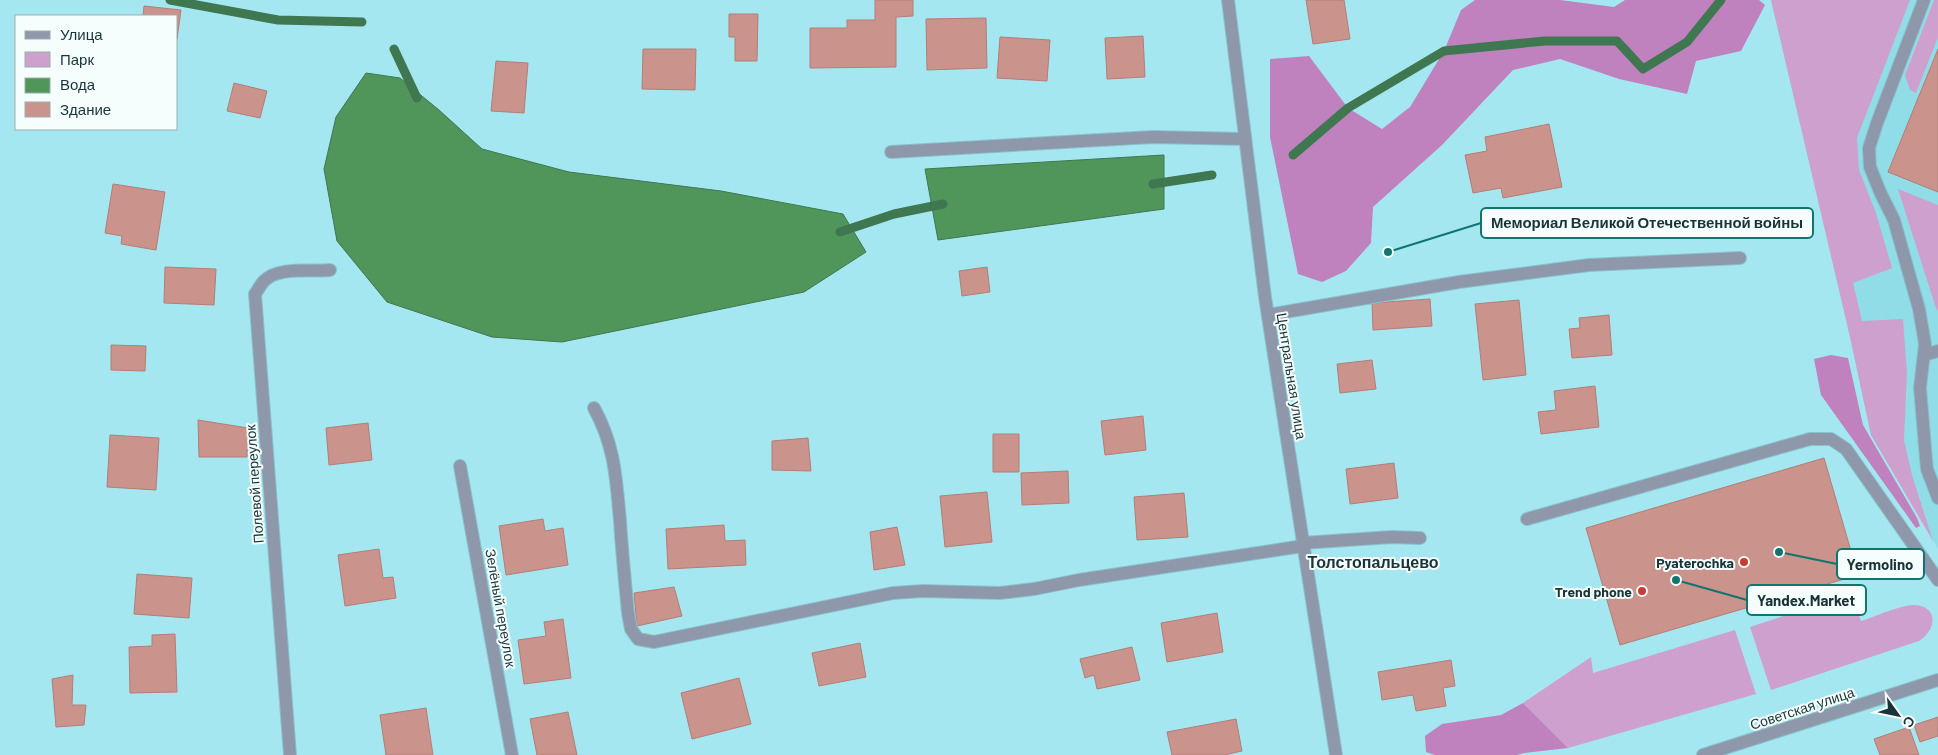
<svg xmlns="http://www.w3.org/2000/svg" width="1938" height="755" font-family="Barlow,sans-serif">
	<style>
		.built { fill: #90dde8 }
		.green { fill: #cea0cd }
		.forest { fill: #c081bf }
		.water { fill: #50955a; stroke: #3f7850 }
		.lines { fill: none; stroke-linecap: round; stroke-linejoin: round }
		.stream { stroke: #3f7850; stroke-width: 9 }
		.building { fill: #ca938c; stroke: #b37e77 }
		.minor-casing { stroke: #89c3cc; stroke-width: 14 }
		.minor { stroke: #8f98ab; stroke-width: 12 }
		.poi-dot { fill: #c93b35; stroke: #f6fdfd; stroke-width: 2 }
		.labels { text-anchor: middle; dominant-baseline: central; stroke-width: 4; stroke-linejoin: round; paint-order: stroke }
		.street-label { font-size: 14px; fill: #183437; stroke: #f6fdfd }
		.poi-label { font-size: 14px; font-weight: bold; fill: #183437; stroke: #f6fdfd; text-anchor: end }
		.quarter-label { font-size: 16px; font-weight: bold; fill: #183437; stroke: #f6fdfd }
		.leader { fill: none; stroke: #0f766e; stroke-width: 2 }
		.callout-dot { fill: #0f766e; stroke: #f6fdfd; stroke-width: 2 }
		.callout { fill: #f6fdfd; stroke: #0f766e; stroke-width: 2 }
		.callout-label { font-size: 15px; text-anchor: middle; font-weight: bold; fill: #183437 }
	</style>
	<rect width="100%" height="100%" fill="#a5e7f1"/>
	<path class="built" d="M 1771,0 L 1938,0 L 1938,549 L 1871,435 L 1850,337 Z"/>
	<path class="green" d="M 1771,0 L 1910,0 L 1857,138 L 1859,170 L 1876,213 L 1892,268 L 1853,283 L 1862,321 L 1903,319 L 1907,373 L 1904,440 L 1912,475 L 1933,541 L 1871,435 L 1850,337 Z
		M 1934,0 L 1938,0 L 1938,37 L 1916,93 L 1910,90 L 1905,75 Z
		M 1898,189 L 1938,205 L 1938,312 L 1935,305 Z
		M 1851,594 L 1861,621 C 1874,617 1901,605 1913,605 C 1938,605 1938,629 1919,641 L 1771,690 L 1750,627 Z
		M 1735,630 L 1756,694 L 1568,748 L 1523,703 L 1591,657 L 1593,673 Z"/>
	<path class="forest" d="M 1475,0 L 1560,0 L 1614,7 L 1625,0 L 1759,0 L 1765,5 L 1741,51 L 1696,61 L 1687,94 L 1619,79 L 1560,59 L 1513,70 L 1442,145 L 1373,207 L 1371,243 L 1346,271 L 1322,282 L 1298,274 L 1270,137 L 1270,59 L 1309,56 L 1348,108 L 1382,129 L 1410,107 L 1444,51 L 1461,10 Z
		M 1831,355 L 1848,358 L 1863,425 L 1917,518 L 1920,526 L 1916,528 L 1821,395 L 1814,359 Z
		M 1523,703 L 1568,748 L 1524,753 L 1517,755 L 1435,755 L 1426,752 L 1425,736 L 1442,724 L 1501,715 Z"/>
	<path class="water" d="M 366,73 L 400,78 L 439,110 L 482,149 L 569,172 L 721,191 L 843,214 L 866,252 L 804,292 L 562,342 L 492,337 L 387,302 L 337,241 L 324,169 L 336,117 Z
		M 1164,155 L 1164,209 L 938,240 L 925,169 Z"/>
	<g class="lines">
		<path class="stream" d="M 170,0 L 278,20 L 362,22
			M 394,49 L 417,98
			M 1293,155 L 1348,108 L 1444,51 L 1545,41 L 1617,41 L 1643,69 L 1687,42 L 1721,0
			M 1153,184 L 1212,175
			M 840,232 L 894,214 L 943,204"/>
	</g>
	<path class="building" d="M 875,0 L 913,0 L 913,16 L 896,17 L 896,67 L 810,68 L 810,28 L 847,28 L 847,20 L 875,20 Z
		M 1306,0 L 1344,0 L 1350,39 L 1313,44 Z
		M 144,6 L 181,10 L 177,39 L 176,16 L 143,16 Z
		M 729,14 L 758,14 L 757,61 L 735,61 L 735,37 L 729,37 Z
		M 986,18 L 987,68 L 927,70 L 926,19 Z
		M 1143,36 L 1145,77 L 1107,79 L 1105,38 Z
		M 1000,37 L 1050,40 L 1047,81 L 997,78 Z
		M 643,49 L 696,49 L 695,90 L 642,89 Z
		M 1938,49 L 1938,192 L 1888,172 Z
		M 496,61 L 528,63 L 524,113 L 491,111 Z
		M 234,83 L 267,91 L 260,118 L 227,111 Z
		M 1549,124 L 1562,187 L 1503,198 L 1501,188 L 1473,193 L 1465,155 L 1487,151 L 1485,137 Z
		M 113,184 L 165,192 L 156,250 L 121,244 L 122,236 L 105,233 Z
		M 165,267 L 216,269 L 214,305 L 164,303 Z
		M 987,267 L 990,292 L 962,296 L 959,271 Z
		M 1430,299 L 1432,326 L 1373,330 L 1372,303 Z
		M 1519,300 L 1526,375 L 1483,380 L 1475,304 Z
		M 1609,315 L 1612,355 L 1572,358 L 1569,329 L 1580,328 L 1579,318 Z
		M 111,345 L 146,346 L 145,371 L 111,370 Z
		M 1372,360 L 1376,389 L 1340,393 L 1337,364 Z
		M 1595,386 L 1599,427 L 1541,434 L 1538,412 L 1556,410 L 1554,391 Z
		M 1143,416 L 1146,450 L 1105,455 L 1101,421 Z
		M 198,420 L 248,428 L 247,457 L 199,457 Z
		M 368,423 L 372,460 L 329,465 L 326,428 Z
		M 993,434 L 1019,434 L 1019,472 L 993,472 Z
		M 110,435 L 159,438 L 156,490 L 107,487 Z
		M 808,438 L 811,471 L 772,470 L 772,441 Z
		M 1824,458 L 1858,575 L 1620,645 L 1586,528 Z
		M 1394,463 L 1398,498 L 1350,504 L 1346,469 Z
		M 1068,471 L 1069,503 L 1022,505 L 1021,473 Z
		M 987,492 L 992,542 L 945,547 L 940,496 Z
		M 1184,493 L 1188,537 L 1137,540 L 1134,497 Z
		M 543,519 L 545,531 L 563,528 L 568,565 L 506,575 L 499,526 Z
		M 724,525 L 725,541 L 745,540 L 746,565 L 668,569 L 666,529 Z
		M 897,527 L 905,565 L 874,570 L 870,532 Z
		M 379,549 L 383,578 L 393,577 L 396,598 L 345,606 L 338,555 Z
		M 137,574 L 192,578 L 189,618 L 134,614 Z
		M 674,587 L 682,616 L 637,626 L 634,593 Z
		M 1217,613 L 1223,652 L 1167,662 L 1161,623 Z
		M 563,619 L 571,678 L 524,684 L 518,640 L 546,636 L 544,622 Z
		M 175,634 L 177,692 L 130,693 L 129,647 L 152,646 L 152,635 Z
		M 860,643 L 866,677 L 819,686 L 812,653 Z
		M 1132,647 L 1140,680 L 1097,689 L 1094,675 L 1085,678 L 1080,659 Z
		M 1451,660 L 1455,686 L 1443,688 L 1446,706 L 1416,711 L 1413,695 L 1382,700 L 1378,672 Z
		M 73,675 L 72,705 L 86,705 L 84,725 L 56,727 L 52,679 Z
		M 739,678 L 751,724 L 692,739 L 681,693 Z
		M 426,708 L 433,755 L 386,755 L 380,715 Z
		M 568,712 L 577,755 L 537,755 L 530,719 Z
		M 1938,717 L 1938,736 L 1920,742 L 1914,725 Z
		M 1236,719 L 1242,751 L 1224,755 L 1172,755 L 1167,732 Z
		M 1909,727 L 1919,755 L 1880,755 L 1874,739 Z"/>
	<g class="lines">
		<defs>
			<path id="minor" d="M 1228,0 L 1265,297 L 1336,755
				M 1924,0 L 1877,123 L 1869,148 L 1870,167 L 1881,194 L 1894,220 L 1919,309 L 1925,344 L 1920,388 L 1926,459 L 1927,469 L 1938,498
				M 891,152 L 1153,137 L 1244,139
				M 1268,315 L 1459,282 L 1589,265 L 1740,258
				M 1924,355 L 1938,351
				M 594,408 C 615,446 616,478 620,521 C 622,552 625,582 628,613 L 631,629 L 638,639 L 654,642 L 893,593 L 923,591 L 1000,593 L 1034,589 L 1079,580 L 1303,546
				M 460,466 L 512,755
				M 1527,519 L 1810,439 L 1831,439 L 1846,449 L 1938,580
				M 1302,543 L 1392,537 L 1420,538
				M 290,755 L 255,294 C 258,290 261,284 264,281 C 278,266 312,272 330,270
				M 1703,755 L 1938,680"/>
		</defs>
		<use href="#minor" class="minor-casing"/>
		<use href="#minor" class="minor"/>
	</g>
	<g class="poi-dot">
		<circle cx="1744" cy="562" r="5"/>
		<circle cx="1642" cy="591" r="5"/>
	</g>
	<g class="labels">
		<g class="street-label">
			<text transform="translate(1292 376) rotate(81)">Центральная улица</text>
			<text transform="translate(254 484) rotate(-94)">Полевой переулок</text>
			<text transform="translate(501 608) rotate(80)">Зелёный переулок</text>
			<text transform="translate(1802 708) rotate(-18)">Советская улица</text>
		</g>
		<g class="poi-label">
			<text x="1734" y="562">Pyaterochka</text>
			<text x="1632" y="591">Trend phone</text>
		</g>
		<g class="quarter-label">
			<text x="1373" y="561">Толстопальцево</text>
		</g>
	</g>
	<path class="leader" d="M1388 252L1481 223M1779 552L1837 564M1676 580L1747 600"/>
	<g class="callout-dot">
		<circle cx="1388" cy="252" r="5"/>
		<circle cx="1779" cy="552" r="5"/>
		<circle cx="1676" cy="580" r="5"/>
	</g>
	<g class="callout">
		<rect x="1481" y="208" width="332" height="30" rx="5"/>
		<rect x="1837" y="549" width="87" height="30" rx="5"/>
		<rect x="1747" y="585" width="119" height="30" rx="5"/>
	</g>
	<g class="callout-label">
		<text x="1647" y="228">Мемориал Великой Отечественной войны</text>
		<text x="1880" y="570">Yermolino</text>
		<text x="1806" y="606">Yandex.Market</text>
	</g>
	<rect x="15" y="15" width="162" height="115" fill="#f6fdfd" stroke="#9dadae"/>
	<rect x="25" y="31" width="25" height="8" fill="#8f98ab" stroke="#9dadae"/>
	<text x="60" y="40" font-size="15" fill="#183437">Улица</text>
	<rect x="25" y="52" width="25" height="15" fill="#cea0cd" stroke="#9dadae"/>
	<text x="60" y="65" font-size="15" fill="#183437">Парк</text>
	<rect x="25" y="78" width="25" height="15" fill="#50955a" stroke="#9dadae"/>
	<text x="60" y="90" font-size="15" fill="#183437">Вода</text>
	<rect x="25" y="102" width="25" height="15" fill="#ca938c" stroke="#9dadae"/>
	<text x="60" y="115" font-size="15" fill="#183437">Здание</text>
	<g transform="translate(1898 715) rotate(123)" stroke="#f6fdfd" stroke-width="4" paint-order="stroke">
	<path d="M0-4L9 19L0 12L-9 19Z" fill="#183437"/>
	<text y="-8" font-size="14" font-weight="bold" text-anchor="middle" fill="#183437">С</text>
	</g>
</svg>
